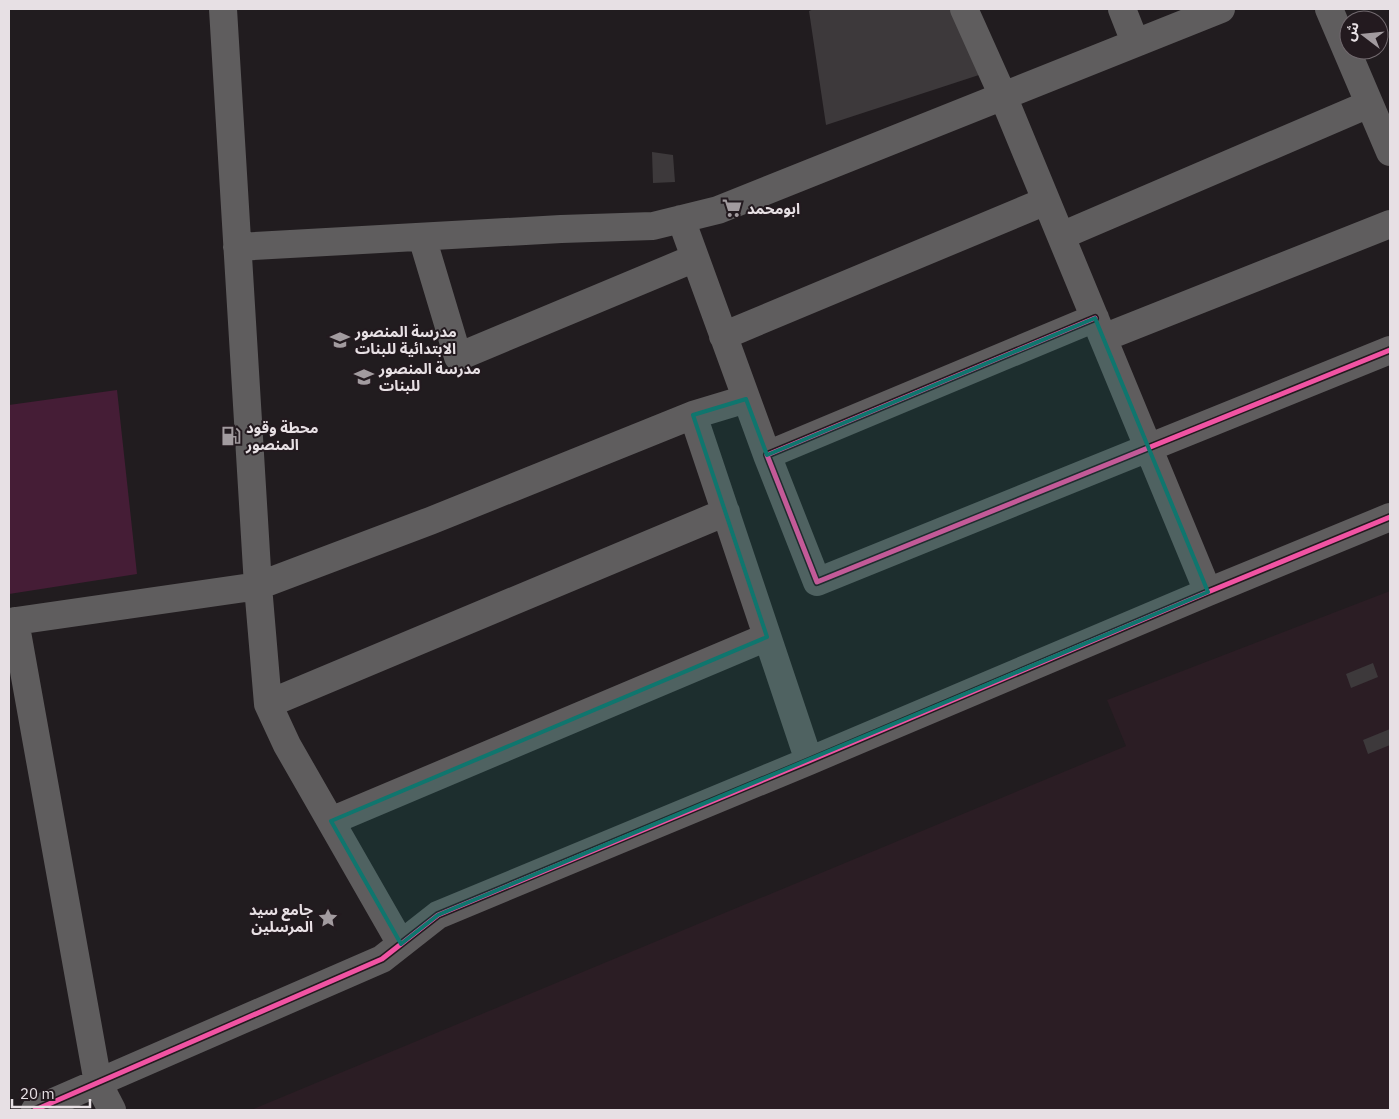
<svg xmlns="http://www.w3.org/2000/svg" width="1399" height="1119" font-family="'IBM Plex Sans','Noto Sans Arabic',sans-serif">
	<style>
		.built { fill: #2b1d24 }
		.green { fill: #451d36 }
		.building { fill: #3d393b }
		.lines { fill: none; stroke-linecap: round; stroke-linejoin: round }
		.street { stroke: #5f5d5e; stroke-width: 28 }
		.cycleway-casing { stroke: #231a1f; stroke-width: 8 }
		.cycleway { stroke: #f153a3; stroke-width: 5 }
		.marked { fill: #0f766e; fill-opacity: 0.2; stroke: #0f766e; stroke-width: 4; stroke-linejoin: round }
		.labels { text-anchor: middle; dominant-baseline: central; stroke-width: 4; stroke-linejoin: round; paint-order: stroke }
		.poi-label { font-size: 15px; font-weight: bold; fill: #e7e0e4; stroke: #231a1f; text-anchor: start }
	</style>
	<rect width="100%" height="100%" fill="#211c1f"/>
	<path class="built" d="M 1390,591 L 1390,1110 L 251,1110 L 1126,746 L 1107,700 Z"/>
	<path class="green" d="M 117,390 L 137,574 L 9,594 L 9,405 Z"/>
	<path class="building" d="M 814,9 L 959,9 L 982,74 L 826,125 L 809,11 Z
		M 652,152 L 673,155 L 675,182 L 653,183 Z
		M 1373,663 L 1378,677 L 1351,688 L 1346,674 Z
		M 1390,729 L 1390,745 L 1368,754 L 1363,740 Z"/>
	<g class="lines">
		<path class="street" d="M 223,9 L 258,586 L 268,704 L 287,745 L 401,944
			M 964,9 L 1003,96 L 1208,592
			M 1122,9 L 1135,42
			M 1329,9 L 1390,152
			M 681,219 L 767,455
			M 1061,236 L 1369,104
			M 422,237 L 458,357 L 695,258
			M 237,247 L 561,229 L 653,226 L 718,210 L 1221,9
			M 1095,318 L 767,455 L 817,582 L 1390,350
			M 723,336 L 1046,201
			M 1103,338 L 1390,224
			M 693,415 L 809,761
			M 15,621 L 98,1083 L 112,1110
			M 9,622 L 258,586 L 430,521 L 693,415 L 746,399
			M 268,704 L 726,512
			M 331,821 L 767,637
			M 35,1110 L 382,959 L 438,915 L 809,761 L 1208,592 L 1390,517"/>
		<defs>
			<path id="cycleway" d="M 1095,318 L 767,455 L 817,582 L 1390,350
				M 35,1110 L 382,959 L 438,915 L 809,761 L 1208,592 L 1390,517"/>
		</defs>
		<use href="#cycleway" class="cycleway-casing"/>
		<use href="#cycleway" class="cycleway"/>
	</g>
	<path class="marked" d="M 1095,318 L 1208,592 L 438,915 L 401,944 L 331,821 L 767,637 L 693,415 L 746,399 L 767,455 Z"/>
	<defs>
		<symbol id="supermarket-bare" viewBox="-9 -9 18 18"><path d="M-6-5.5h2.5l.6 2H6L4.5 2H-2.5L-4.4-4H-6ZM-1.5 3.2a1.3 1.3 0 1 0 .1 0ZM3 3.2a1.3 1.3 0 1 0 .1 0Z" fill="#a29b9f" stroke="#231a1f" stroke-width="2.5" paint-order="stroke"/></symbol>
		<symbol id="school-bare" viewBox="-9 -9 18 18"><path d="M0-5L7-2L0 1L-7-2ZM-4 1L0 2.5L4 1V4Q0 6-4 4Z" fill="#a29b9f" stroke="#231a1f" stroke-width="2.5" paint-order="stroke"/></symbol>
		<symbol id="fuel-bare" viewBox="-9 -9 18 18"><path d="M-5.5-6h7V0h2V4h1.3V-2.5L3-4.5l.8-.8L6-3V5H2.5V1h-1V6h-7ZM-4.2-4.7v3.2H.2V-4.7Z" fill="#a29b9f" stroke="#231a1f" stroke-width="2.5" paint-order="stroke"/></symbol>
		<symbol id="sight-bare" viewBox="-9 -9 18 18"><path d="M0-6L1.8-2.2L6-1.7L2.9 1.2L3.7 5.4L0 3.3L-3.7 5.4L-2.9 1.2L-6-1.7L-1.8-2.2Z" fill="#a29b9f" stroke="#231a1f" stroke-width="2.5" paint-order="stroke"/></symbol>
	</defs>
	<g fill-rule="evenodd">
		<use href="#supermarket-bare" x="718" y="194" width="28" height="28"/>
		<use href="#school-bare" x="326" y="326" width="28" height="28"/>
		<use href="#school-bare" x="350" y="363" width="28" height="28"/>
		<use href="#fuel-bare" x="217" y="422" width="28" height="28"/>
		<use href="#sight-bare" x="314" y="904" width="28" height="28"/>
	</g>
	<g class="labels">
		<g class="poi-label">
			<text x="747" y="208">ابومحمد</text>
			<text x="355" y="331">مدرسة المنصور<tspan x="355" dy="17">الابتدائية للبنات</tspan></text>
			<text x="379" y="368">مدرسة المنصور<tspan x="379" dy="17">للبنات</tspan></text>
			<text x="246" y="427">محطة وقود<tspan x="246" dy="17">المنصور</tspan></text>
			<text x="313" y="909" text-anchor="end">جامع سيد<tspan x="313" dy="17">المرسلين</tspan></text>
		</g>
	</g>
	<rect width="1399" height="1119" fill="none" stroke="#e7e0e4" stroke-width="20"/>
	<g transform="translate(1364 35) rotate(286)"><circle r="24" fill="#231a1f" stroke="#71696e"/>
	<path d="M0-4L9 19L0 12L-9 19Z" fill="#a29b9f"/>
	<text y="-8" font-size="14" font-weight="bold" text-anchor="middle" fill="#e7e0e4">ش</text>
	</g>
	<path d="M12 1099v8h78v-8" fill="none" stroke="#e7e0e4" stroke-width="2.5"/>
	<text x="20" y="1099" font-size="15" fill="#e7e0e4" stroke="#231a1f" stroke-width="4" paint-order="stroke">20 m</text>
</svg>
